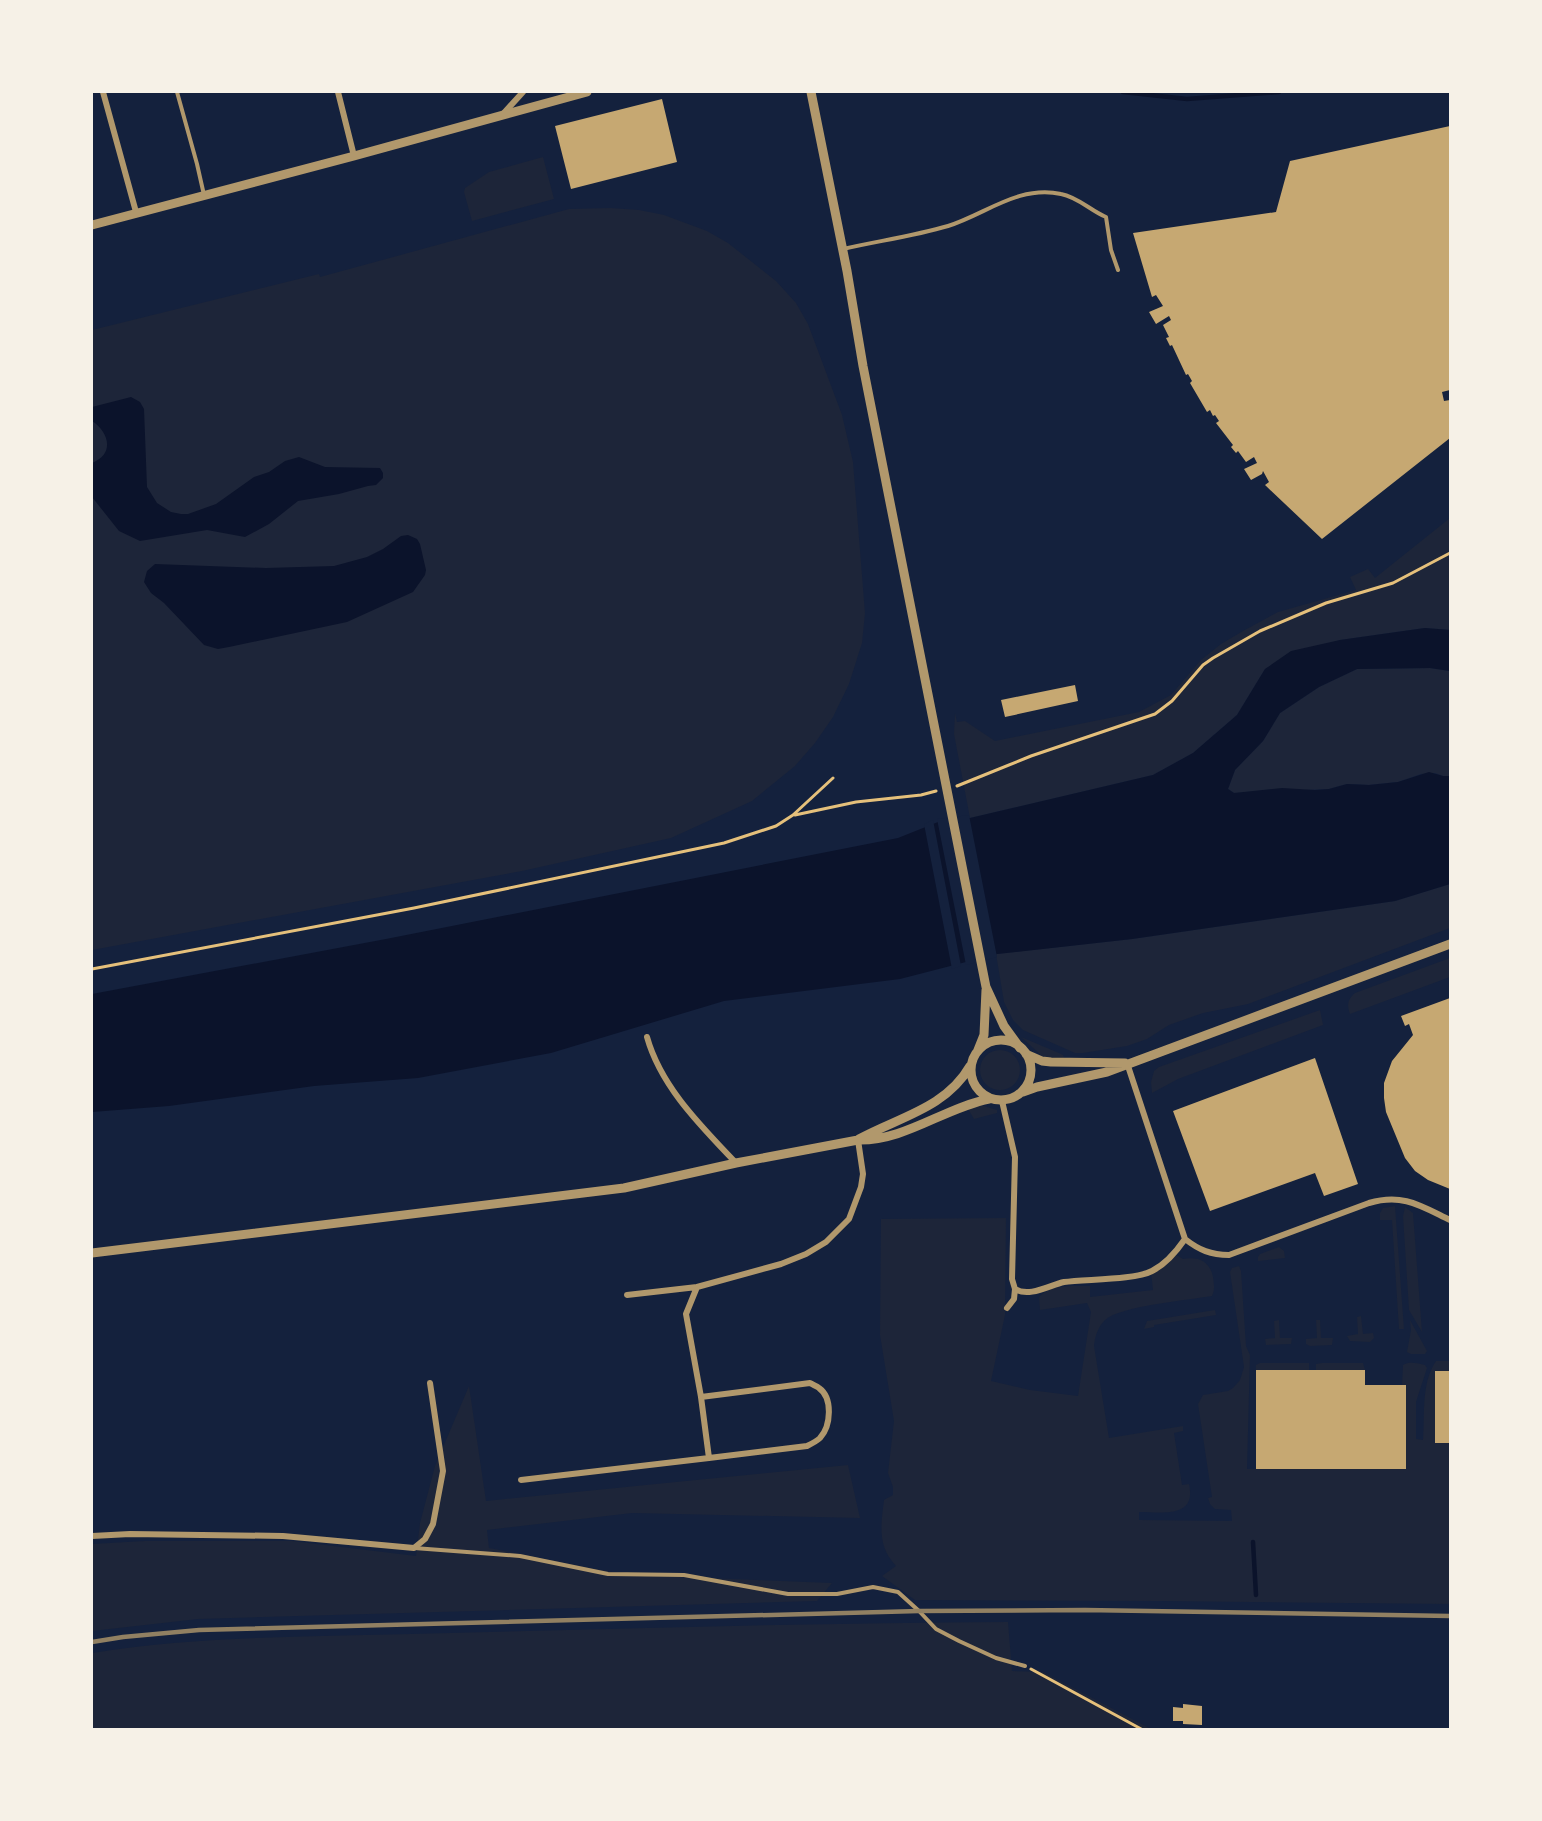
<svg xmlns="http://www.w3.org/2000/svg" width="1542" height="1821" font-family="'Public Sans',sans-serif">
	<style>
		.green { fill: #1d2539 }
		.water { fill: #0b132b }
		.pier { fill: #14213d }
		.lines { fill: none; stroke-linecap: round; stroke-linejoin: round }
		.stream { stroke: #0b132b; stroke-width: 4.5 }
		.building { fill: #c6a872 }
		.path { stroke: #e5c07b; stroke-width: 3 }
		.service { stroke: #b1986c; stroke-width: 4 }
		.minor { stroke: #b1986c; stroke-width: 6 }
		.tertiary { stroke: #b1986c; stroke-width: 9 }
		.rail { stroke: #918062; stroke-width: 4.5 }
	</style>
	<rect width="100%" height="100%" fill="#14213d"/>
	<path class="green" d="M 543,157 L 554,199 L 472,221 L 464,192 L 465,188 L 489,172 Z
		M 610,208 L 639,210 L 664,215 L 707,231 L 728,243 L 776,281 L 796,303 L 808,324 L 842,415 L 853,462 L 865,613 L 862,643 L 849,684 L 833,717 L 815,743 L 795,766 L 752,801 L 671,838 L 522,871 L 92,950 L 92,330 L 319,274 L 320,277 L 569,209 Z
		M 1450,518 L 1450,630 L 1425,628 L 1340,640 L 1265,669 L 1237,715 L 1193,753 L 1153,775 L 970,818 L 954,734 L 955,713 L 957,722 L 965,721 L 995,741 L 1139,712 L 1171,695 L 1201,660 L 1221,644 L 1243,631 L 1278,612 L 1356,590 L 1350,577 L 1368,569 L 1375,578 Z
		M 1430,668 L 1450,671 L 1450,776 L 1443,776 L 1435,773 L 1421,774 L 1398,782 L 1369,785 L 1347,784 L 1329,789 L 1234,793 L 1228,789 L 1235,770 L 1263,741 L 1280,713 L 1319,687 L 1357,669 Z
		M 1450,884 L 1450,928 L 1248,1004 L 1203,1013 L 1169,1025 L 1147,1039 L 1127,1046 L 1083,1053 L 1075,1053 L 1023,1030 L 1013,1020 L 1004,1002 L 996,954 L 1132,939 L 1395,901 Z
		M 1450,958 L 1450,977 L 1350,1014 C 1347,1006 1347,1000 1355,993 Z
		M 1320,1010 L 1323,1025 L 1178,1079 L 1152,1093 L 1151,1082 L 1154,1071 L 1159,1067 Z
		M 1021,1037 L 1059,1053 L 1063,1055 L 1065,1060 L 1042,1056 Z
		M980 1070a20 20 0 1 1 40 0a20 20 0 1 1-40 0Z
		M 981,1105 L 997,1110 L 997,1113 L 974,1119 L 968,1109 Z
		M 1395,1206 L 1404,1329 L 1399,1329 L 1392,1220 L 1380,1220 L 1380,1213 L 1383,1208 Z
		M 1405,1207 L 1413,1213 L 1422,1332 L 1409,1310 L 1403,1216 Z
		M 1006,1218 L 1005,1315 L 991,1381 L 1030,1390 L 1078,1396 L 1091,1312 L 1087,1303 L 1040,1310 L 1039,1297 C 1050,1284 1074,1286 1090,1286 L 1090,1297 L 1153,1290 L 1151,1272 L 1175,1254 L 1183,1259 C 1198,1256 1210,1261 1213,1277 C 1214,1284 1215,1290 1212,1296 C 1189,1300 1120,1306 1105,1320 C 1098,1327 1095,1336 1094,1346 L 1109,1438 L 1183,1426 L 1183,1431 L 1174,1433 L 1182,1485 L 1189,1484 C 1197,1519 1161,1512 1139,1512 L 1139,1520 L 1232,1521 L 1231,1510 L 1215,1509 L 1210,1504 L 1208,1498 L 1212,1497 L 1198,1404 L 1203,1395 L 1228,1391 L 1233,1388 L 1240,1380 L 1244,1367 L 1230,1272 L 1232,1268 L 1239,1266 L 1241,1271 L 1246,1346 L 1250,1355 L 1247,1469 L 1406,1469 L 1402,1385 L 1403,1365 C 1409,1361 1418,1363 1425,1365 L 1427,1368 L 1416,1402 L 1416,1439 L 1423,1440 C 1425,1414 1421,1383 1436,1361 L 1450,1361 L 1450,1371 L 1435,1371 L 1435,1443 L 1450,1443 L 1450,1604 L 1161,1601 L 915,1600 L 882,1576 L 896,1566 C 877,1546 881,1525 884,1500 L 893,1495 L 893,1487 L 888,1473 L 894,1421 L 880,1335 L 881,1219 Z
		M 1279,1247 L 1284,1251 L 1285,1258 L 1258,1261 L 1258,1257 L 1260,1254 Z
		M 1215,1310 L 1216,1315 L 1154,1325 L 1154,1327 L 1144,1329 L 1147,1321 Z
		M 1361,1316 L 1363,1334 L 1373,1333 L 1374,1338 L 1370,1342 L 1350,1341 L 1347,1336 L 1358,1334 L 1357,1317 Z
		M 1279,1320 L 1280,1338 L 1292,1338 L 1291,1344 L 1266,1345 L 1265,1339 L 1275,1338 L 1274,1321 Z
		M 1316,1320 L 1320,1320 L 1321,1338 L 1333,1338 L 1332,1345 L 1310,1346 L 1306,1344 L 1306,1339 L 1317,1338 Z
		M 1410,1320 L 1427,1351 L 1425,1354 L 1411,1354 L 1407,1352 L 1411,1330 Z
		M 1260,1363 L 1309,1363 L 1309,1370 L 1256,1370 L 1256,1365 Z
		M 1322,1363 L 1363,1363 L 1365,1370 L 1316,1370 L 1316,1364 Z
		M 469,1386 L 486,1501 L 848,1465 L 860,1518 L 632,1513 L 487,1530 L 489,1548 L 627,1575 L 832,1583 L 817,1601 L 198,1619 L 92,1631 L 92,1544 L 145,1541 L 292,1541 L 416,1556 L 420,1523 L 435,1466 Z
		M 1008,1622 L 1012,1671 L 1043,1672 L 1151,1729 L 92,1730 L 92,1653 C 209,1634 331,1637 450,1633 C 636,1628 822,1623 1008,1622 Z"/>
	<path class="water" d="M 131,397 L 140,402 L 144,409 L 147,487 L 157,503 L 171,512 L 181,514 L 188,514 L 216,504 L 254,477 L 269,472 L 285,461 L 299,457 L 325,467 L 380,468 L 383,473 L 383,478 L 376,485 L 368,486 L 339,494 L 298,501 L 269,524 L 245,537 L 207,530 L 140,541 L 119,531 L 92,497 L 92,463 C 115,454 109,432 92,421 L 92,407 Z
		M 408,535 L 417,539 L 420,544 L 426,570 L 425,575 L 413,592 L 347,622 L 229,647 L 218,649 L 204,645 L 164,603 L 151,593 L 144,582 L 147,571 L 155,564 L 266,568 L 334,566 L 367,557 L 383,549 L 401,536 Z
		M 1425,628 L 1450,630 L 1450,671 L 1430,668 L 1357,669 L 1319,687 L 1280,713 L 1263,741 L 1235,770 L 1228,789 L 1234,793 L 1282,788 L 1315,790 L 1329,789 L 1347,784 L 1369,785 L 1398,782 L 1429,772 L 1443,776 L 1450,776 L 1450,884 L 1395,901 L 1132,939 L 997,954 L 900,979 L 724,1001 L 551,1053 L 418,1078 L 314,1086 L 169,1106 L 92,1112 L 92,994 L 386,939 L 898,838 L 938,822 L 970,818 L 1153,775 L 1193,753 L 1237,715 L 1265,669 L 1291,651 L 1340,640 Z"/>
	<path class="pier" d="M 969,815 L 997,957 L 966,965 L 937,819 Z
		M 933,820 L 961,966 L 952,969 L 924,824 Z"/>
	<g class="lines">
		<path class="stream" d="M 1123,92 L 1187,99 L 1279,92
			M 1253,1542 L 1256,1595"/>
	</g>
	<path class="building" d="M 662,99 L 677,162 L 571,189 L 555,126 Z
		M 1450,126 L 1450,390 L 1442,392 L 1444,401 L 1450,400 L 1450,438 L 1322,539 L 1265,485 L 1269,482 L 1263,471 L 1262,474 L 1251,480 L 1244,469 L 1257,463 L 1254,457 L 1246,462 L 1238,451 L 1236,453 L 1231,447 L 1233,445 L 1216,423 L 1219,421 L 1215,415 L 1213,416 L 1210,410 L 1207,412 L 1190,383 L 1192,381 L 1188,374 L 1186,375 L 1172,345 L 1170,346 L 1166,338 L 1169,337 L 1163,325 L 1171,320 L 1169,316 L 1156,324 L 1149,312 L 1163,306 L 1156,295 L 1152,297 L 1133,233 L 1276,212 L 1290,161 Z
		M 1075,685 L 1078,701 L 1005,717 L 1001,700 Z
		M 1450,998 L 1450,1189 L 1428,1180 L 1415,1171 L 1405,1158 L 1386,1112 L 1384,1098 L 1384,1083 L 1392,1061 L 1413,1035 L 1409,1024 L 1405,1026 L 1401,1016 Z
		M 1315,1058 L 1358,1184 L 1324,1196 L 1315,1173 L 1210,1211 L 1173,1111 Z
		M 1256,1370 L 1365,1370 L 1365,1385 L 1406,1385 L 1406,1469 L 1256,1469 Z
		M 1435,1371 L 1450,1371 L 1450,1443 L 1435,1443 Z
		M 1183,1704 L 1202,1706 L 1202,1725 L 1183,1724 L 1183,1721 L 1173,1721 L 1173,1707 L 1183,1708 Z"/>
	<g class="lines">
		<path class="path" d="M 957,786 L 1031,756 L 1155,714 L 1172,701 L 1203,665 L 1213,658 L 1260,631 L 1326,603 L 1393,583 L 1450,553
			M 795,815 L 856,802 L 921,795 L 936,791
			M 92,969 L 414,908 L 724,843 L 776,826 L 793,815 L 833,778
			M 1031,1669 L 1143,1730"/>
		<path class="service" d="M 177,92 L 197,164 L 204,195
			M 843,249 C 878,241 914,236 948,226 C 986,214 1018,185 1061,194 C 1078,197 1091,211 1106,217 L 1111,250 L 1118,270
			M 414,1548 L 520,1556 L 608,1574 L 684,1575 L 788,1594 L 837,1594 L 873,1587 L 898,1592 L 919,1611 L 936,1629 L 959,1641 L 996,1658 L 1025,1666"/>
		<path class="minor" d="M 103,92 L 136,212
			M 338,92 L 354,156
			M 503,114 L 523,92
			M 647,1037 C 661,1087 701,1126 736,1163
			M 1127,1063 L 1185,1239
			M 1002,1101 L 1015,1157 L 1012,1279 L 1015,1289 C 1029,1298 1050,1285 1064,1282 C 1086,1279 1135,1280 1152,1271 C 1166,1264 1176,1252 1185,1239
			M 1185,1239 C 1199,1250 1211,1255 1229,1255 L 1369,1203 C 1403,1193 1421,1206 1450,1220
			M 627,1295 L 697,1287
			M 1007,1308 L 1014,1299 L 1015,1289
			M 701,1397 L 810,1383 C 813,1385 817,1386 819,1388 C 833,1398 831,1426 820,1438 C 817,1441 811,1444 807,1446 L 709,1458
			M 521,1480 L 709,1458 L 701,1397 L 686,1314 L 697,1287 L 781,1264 L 806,1254 L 826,1242 L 849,1219 L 861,1187 L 863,1174 L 858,1140
			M 92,1536 L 130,1534 L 283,1536 L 414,1548 L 425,1539 L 433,1524 L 443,1471 L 430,1383"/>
		<path class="tertiary" d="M 811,92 L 847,271 L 863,366 L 986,987 L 1004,1026 L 1020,1048
			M 92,225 L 354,156 L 587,92
			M971 1070a30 30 0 1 1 60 0a30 30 0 1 1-60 0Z
			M 978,1050 L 984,1035 L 986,990
			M 1026,1054 L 1042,1061 L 1051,1062 L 1125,1063
			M 1023,1092 L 1037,1087 L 1107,1072 L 1450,944
			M 859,1139 C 899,1117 946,1108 970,1066
			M 92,1253 L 624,1188 L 736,1163 L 858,1140 C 905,1141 944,1108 989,1099"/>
		<path class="rail" d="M 92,1642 L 123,1637 L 199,1630 L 919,1611 L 1085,1610 L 1450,1616"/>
	</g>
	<rect width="1542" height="1821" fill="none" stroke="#f6f1e7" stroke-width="186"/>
</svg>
